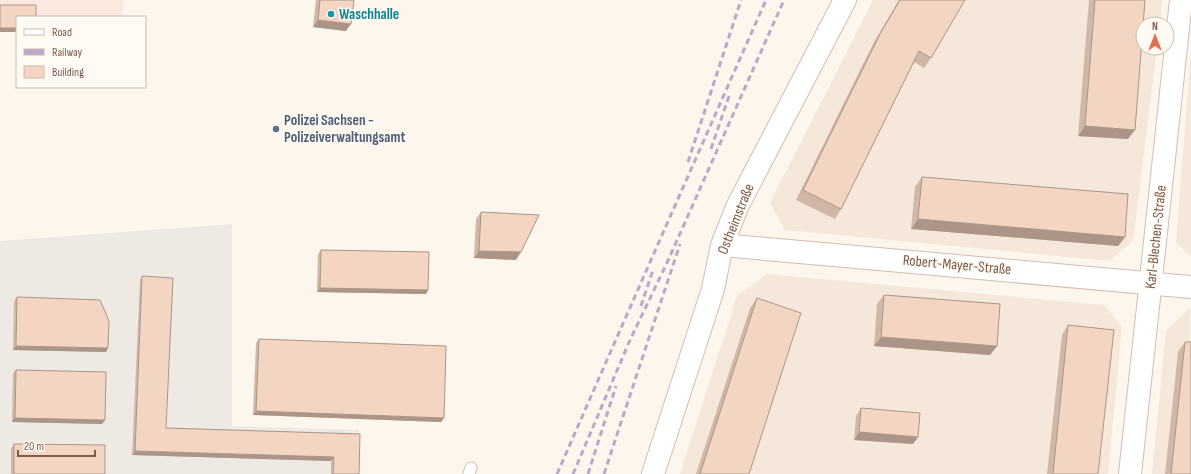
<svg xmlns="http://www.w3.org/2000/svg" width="1191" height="474" font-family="'Sofia Sans Condensed',sans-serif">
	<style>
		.residential { fill: #f5e8da }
		.commercial { fill: #fde8e0 }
		.industrial { fill: #efe9e4 }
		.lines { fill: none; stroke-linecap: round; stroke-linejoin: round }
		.lane-casing { stroke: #d1beb0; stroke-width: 13 }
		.street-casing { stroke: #d1beb0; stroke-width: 24 }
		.lane { stroke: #fff; stroke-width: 11 }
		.street { stroke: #fff; stroke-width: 22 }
		.rail { stroke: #b9a8c9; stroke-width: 3; stroke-dasharray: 6 4; stroke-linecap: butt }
		.wall { fill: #d1b7a8 }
		.shaded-wall { fill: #aa9588 }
		.building { fill: #f3d5c3; stroke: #aa9588 }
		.culture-dot { fill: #0f9aa8; stroke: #fffaf3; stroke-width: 1.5 }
		.service-dot { fill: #5c6f8a; stroke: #fffaf3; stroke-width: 1.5 }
		.labels { text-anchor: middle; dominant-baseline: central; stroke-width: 3; stroke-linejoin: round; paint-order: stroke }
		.culture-label { font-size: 15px; font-weight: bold; fill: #0d838f; stroke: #fffaf3; text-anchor: start }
		.service-label { font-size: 15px; font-weight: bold; fill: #4e5e75; stroke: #fffaf3; text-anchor: start }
		.street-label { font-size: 15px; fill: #7a5c4d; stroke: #fffaf3 }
	</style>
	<rect width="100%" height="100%" fill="#fdf6ec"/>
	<path class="residential" d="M 873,0 L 1162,0 L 1160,24 L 1143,24 L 1143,48 L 1157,48 L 1133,241 L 1109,261 L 785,230 L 770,203 Z
		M 1191,48 L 1191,257 L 1176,243 Z
		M 767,274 L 1104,305 L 1122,327 L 1108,474 L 680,474 L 737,296 Z
		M 1190,308 L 1191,474 L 1152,474 L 1166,331 Z"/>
	<path class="commercial" d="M 0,0 L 124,0 L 123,17 L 17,17 L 0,32 Z"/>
	<path class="industrial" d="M 232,224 L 232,426 L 359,430 L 358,474 L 0,474 L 0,241 Z"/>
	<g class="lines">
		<defs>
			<path id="lane" d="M 469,474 L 471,468"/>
			<path id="street" d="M 722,245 L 1191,287
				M 653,474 L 713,289 L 722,245 L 738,205 L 845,0
				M 1130,474 L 1181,0"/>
		</defs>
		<use href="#lane" class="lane-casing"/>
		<use href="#street" class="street-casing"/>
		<use href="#lane" class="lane"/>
		<use href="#street" class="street"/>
		<path class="rail" d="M 711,149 L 729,96
			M 688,162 L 741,0
			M 641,306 L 653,270
			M 557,474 C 626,316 696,158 766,0
			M 573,474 L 630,340 L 666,265 L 784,0
			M 588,474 L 616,386
			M 604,474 L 680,244"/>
	</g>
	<path class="wall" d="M 316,0 L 354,0 L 346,31 L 313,27 Z
		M 899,0 L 965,0 L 931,58 L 924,68 L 914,62 L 841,209 L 835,219 L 796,200 L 874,42 Z
		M 1089,0 L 1145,0 L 1128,139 L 1078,136 Z
		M 922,177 L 1125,237 L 1118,246 L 911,229 L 915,187 Z
		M 481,212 L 516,260 L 474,258 L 476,219 Z
		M 321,250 L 428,290 L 426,294 L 317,292 L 318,254 Z
		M 142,276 L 166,428 L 360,434 L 359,474 L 331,474 L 331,461 L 132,455 L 140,280 Z
		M 884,295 L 990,355 L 874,346 L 877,304 Z
		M 17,297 L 108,348 L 106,352 L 13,350 L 14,301 Z
		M 757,298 L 749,474 L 696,474 L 750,308 Z
		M 1068,325 L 1098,474 L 1047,474 L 1062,335 Z
		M 259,339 L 444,418 L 441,422 L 253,415 L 256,343 Z
		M 1185,342 L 1191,474 L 1165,474 L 1178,352 Z
		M 16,370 L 105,420 L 102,424 L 12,422 L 13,374 Z
		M 861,408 L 918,437 L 913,444 L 854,440 L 856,416 Z
		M 14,444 L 105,474 L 11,474 L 11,448 Z"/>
	<path class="shaded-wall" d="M 318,20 L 351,24 L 346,31 L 313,27 Z
		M 0,28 L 17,28 L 17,32 L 0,32 Z
		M 1085,126 L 1135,130 L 1128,139 L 1078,136 Z
		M 918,219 L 1125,237 L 1118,246 L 911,229 Z
		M 479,251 L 521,252 L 516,260 L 474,258 Z
		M 320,288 L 428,290 L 426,294 L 317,292 Z
		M 881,337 L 997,346 L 990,355 L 874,346 Z
		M 16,346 L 108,348 L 106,352 L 13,350 Z
		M 256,411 L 444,418 L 441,422 L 253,415 Z
		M 15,418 L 105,420 L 102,424 L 12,422 Z
		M 859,432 L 918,437 L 913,444 L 854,440 Z
		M 135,451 L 334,457 L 331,461 L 132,455 Z"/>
	<path class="building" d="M 320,0 L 354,0 L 351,24 L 318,20 Z
		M 900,0 L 965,0 L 931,58 L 919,51 L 841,209 L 803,190 L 881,32 Z
		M 1095,0 L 1145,0 L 1135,130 L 1085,126 Z
		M 0,5 L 36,5 L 36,17 L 17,17 L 17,28 L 0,28 Z
		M 922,177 L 1128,194 L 1125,237 L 918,219 Z
		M 481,212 L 539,215 L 521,252 L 479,251 Z
		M 321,250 L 429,252 L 428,290 L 320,288 Z
		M 142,276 L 173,278 L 166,428 L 360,434 L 359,474 L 333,474 L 334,457 L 135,451 Z
		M 884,295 L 1000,304 L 997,346 L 881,337 Z
		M 17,297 L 100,300 L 109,321 L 108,348 L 16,346 Z
		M 757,298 L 801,313 L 749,474 L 700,474 Z
		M 1068,325 L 1114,330 L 1098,474 L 1053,474 Z
		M 259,339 L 446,346 L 444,418 L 256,411 Z
		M 1185,342 L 1191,342 L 1191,474 L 1171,474 Z
		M 16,370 L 106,372 L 105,420 L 15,418 Z
		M 861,408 L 920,413 L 918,437 L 859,432 Z
		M 14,444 L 105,445 L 105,474 L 14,474 Z"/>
	<circle class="culture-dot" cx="331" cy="14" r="4"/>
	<circle class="service-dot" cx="276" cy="129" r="4"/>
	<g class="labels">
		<g class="culture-label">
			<text x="339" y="14">Waschhalle</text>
		</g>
		<g class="service-label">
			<text x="284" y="120">Polizei Sachsen -<tspan x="284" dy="17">Polizeiverwaltungsamt</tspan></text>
		</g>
		<g class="street-label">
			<text transform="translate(736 219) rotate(-68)">Ostheimstraße</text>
			<text transform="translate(1156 237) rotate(-84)">Karl-Blechen-Straße</text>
			<text transform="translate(957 265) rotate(5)">Robert-Mayer-Straße</text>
		</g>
	</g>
	<rect x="16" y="16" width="130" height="72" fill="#fffaf3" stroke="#cabbb1"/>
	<rect x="24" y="29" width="20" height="6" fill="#ffffff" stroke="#cabbb1"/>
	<text x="52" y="36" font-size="12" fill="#7a5c4d">Road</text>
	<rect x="24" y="49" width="20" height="6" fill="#b9a8c9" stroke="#cabbb1"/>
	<text x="52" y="56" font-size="12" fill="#7a5c4d">Railway</text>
	<rect x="24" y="66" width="20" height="12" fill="#f3d5c3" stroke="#cabbb1"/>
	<text x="52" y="76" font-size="12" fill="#7a5c4d">Building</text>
	<g transform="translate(1155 36)"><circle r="19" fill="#fffaf3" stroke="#cabbb1"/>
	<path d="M0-3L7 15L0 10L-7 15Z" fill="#e76f51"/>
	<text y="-6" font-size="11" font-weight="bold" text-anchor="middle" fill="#7a5c4d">N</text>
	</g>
	<path d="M18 450v6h77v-6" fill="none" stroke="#7a5c4d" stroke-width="2"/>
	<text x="24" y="450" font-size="12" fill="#7a5c4d" stroke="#fffaf3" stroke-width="3" paint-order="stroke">20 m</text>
</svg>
